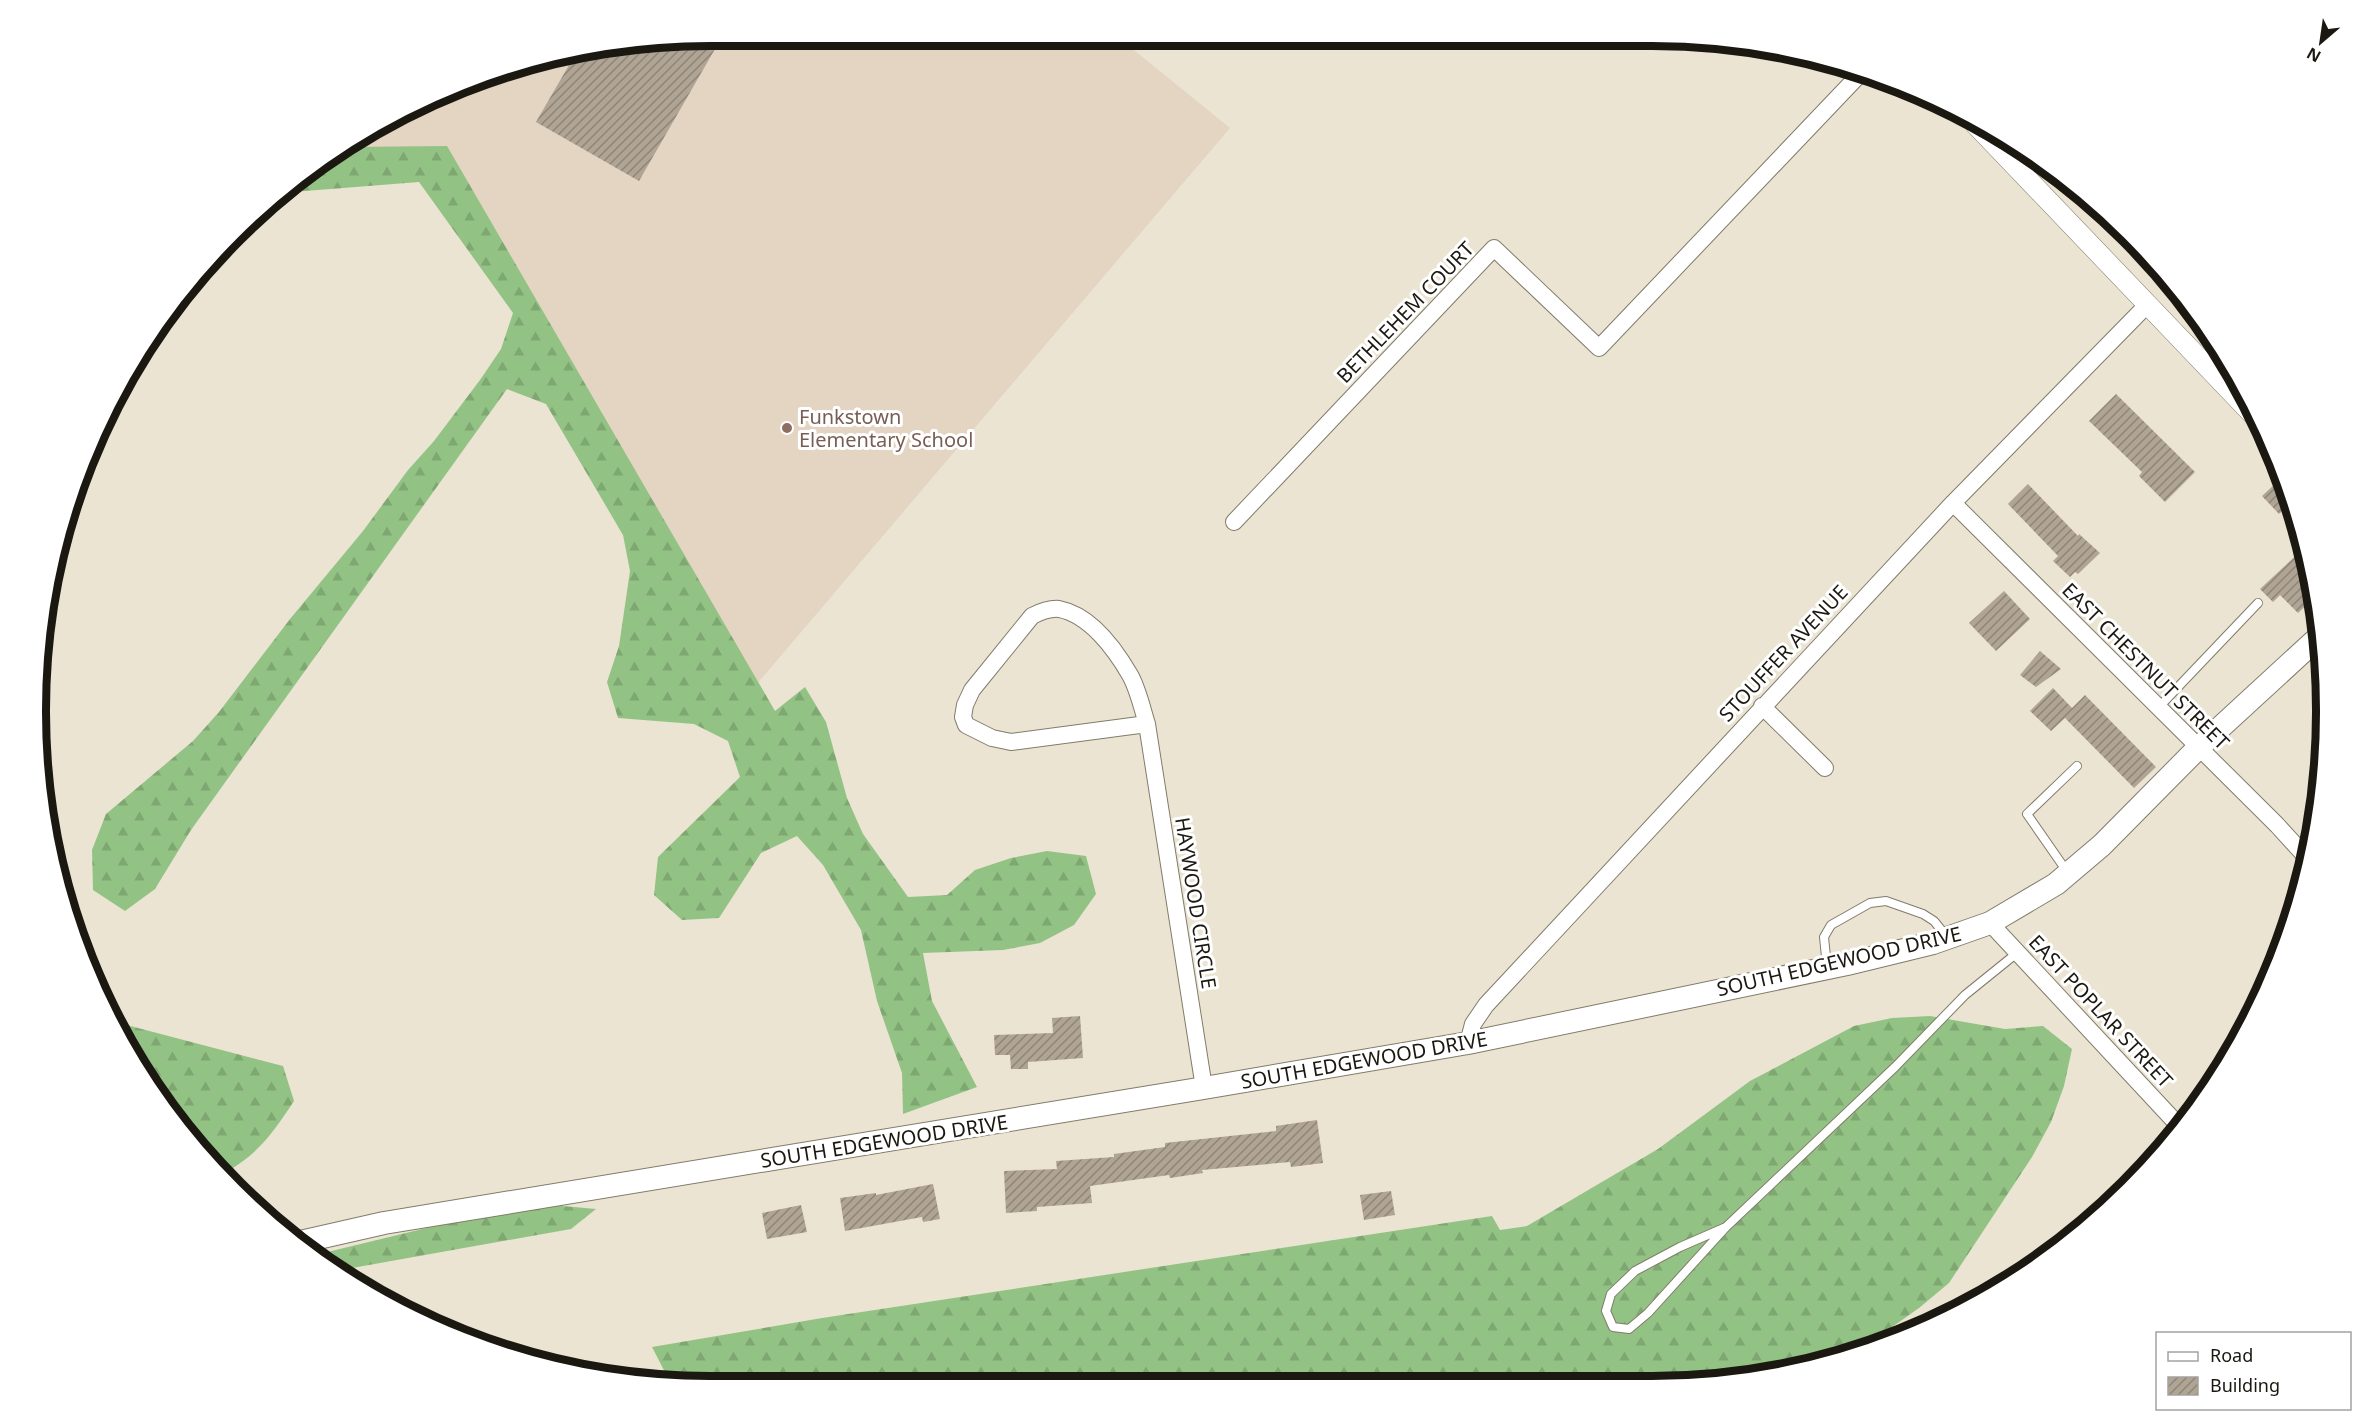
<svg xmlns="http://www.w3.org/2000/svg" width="2363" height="1422" font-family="'Noto Sans',sans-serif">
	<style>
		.education { fill: #e4d4c2 }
		.forest { fill: url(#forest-firs) }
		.building { fill: url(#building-hatch) }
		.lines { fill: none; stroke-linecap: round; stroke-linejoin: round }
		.service-casing { stroke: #817b6a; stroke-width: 10 }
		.minor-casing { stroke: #817b6a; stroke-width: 18 }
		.tertiary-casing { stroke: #817b6a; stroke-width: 21 }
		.secondary-casing { stroke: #817b6a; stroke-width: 24 }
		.service { stroke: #fff; stroke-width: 8 }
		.minor { stroke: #fff; stroke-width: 16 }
		.tertiary { stroke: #fff; stroke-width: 20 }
		.secondary { stroke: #fff; stroke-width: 22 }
		.education-dot { fill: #8d6e63; stroke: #fff; stroke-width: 2 }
		.labels { text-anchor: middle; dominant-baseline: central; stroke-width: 6; stroke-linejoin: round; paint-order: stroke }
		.street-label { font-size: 20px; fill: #1a1811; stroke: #fff }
		.education-label { font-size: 20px; fill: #785e54; stroke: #fff; text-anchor: start }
		.rim { fill: none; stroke: #1a1811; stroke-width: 8 }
	</style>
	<defs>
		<pattern id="forest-firs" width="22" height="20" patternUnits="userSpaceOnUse" patternTransform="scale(1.5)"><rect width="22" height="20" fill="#93c384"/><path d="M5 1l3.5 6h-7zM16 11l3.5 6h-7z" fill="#7ea771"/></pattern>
		<pattern id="building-hatch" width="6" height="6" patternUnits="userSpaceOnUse" patternTransform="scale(1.5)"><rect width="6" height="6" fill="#b0a495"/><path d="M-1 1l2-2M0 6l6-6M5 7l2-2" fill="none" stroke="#8e8578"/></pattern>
	</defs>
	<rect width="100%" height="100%" fill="#ebe4d2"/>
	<path class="education" d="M 623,42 L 1124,42 L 1230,128 L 750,692 L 445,158 L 320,163 L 412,106 L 494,72 Z"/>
	<path class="forest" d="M 447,146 L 775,711 L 805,687 L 826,722 L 847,798 L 863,834 L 908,897 L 947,895 L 975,870 L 1011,858 L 1047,851 L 1086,856 L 1096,894 L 1074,925 L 1040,943 L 1003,950 L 923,953 L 932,1001 L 977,1087 L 903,1114 L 902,1073 L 877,1001 L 861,930 L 823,865 L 797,836 L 761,853 L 719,918 L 682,920 L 654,895 L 658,857 L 740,777 L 728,741 L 694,724 L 618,718 L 607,682 L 619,646 L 630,571 L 623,535 L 546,404 L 507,389 L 191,830 L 155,889 L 125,911 L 93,890 L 92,850 L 106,814 L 193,741 L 219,712 L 290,619 L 363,531 L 408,470 L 434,441 L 480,380 L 501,349 L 513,313 L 419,182 L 280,193 L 300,175 L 346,147 Z
		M 1930,1016 L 2005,1029 L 2043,1026 L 2072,1049 L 2064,1086 L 2051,1122 L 2032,1157 L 1949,1283 L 1919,1308 L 1861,1349 L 1827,1363 L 1696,1385 L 669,1380 L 652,1347 L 822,1318 L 1492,1216 L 1500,1230 L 1527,1226 L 1658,1149 L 1750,1081 L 1854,1026 L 1892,1018 Z
		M 119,1023 L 283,1066 L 294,1101 C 273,1133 257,1156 222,1174 L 150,1086 Z
		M 530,1203 L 596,1209 L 571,1229 L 341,1270 L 315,1255 Z"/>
	<path class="building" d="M 623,42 L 719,42 L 639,181 L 536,122 L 576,53 Z
		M 2116,394 L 2195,472 L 2165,502 L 2139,476 L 2142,472 L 2089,421 Z
		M 2277,482 L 2293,501 L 2279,514 L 2262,496 Z
		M 2028,484 L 2078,536 L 2079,534 L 2100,553 L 2078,574 L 2075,572 L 2070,577 L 2053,561 L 2058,556 L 2008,504 Z
		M 2304,548 L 2315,597 L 2298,613 L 2280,595 L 2273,602 L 2260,589 Z
		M 2004,591 L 2030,619 L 1996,651 L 1969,623 Z
		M 2040,651 L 2061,669 L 2036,687 L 2020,675 Z
		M 2053,688 L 2072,708 L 2085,695 L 2156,767 L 2134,788 L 2065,718 L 2051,731 L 2030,711 Z
		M 1080,1016 L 1083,1058 L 1028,1062 L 1028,1069 L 1011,1069 L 1010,1055 L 995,1055 L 994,1035 L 1053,1033 L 1052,1018 Z
		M 1317,1120 L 1323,1163 L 1291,1167 L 1290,1162 L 1202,1170 L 1203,1173 L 1170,1178 L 1169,1175 L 1090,1186 L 1092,1203 L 1037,1207 L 1037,1211 L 1006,1213 L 1004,1171 L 1057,1169 L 1056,1161 L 1114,1157 L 1114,1154 L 1165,1147 L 1165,1143 L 1276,1131 L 1276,1126 Z
		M 933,1184 L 940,1219 L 923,1222 L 922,1217 L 845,1231 L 840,1198 L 876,1193 L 876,1195 Z
		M 1391,1191 L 1395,1215 L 1364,1220 L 1360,1195 Z
		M 801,1205 L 807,1232 L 767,1239 L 762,1213 Z"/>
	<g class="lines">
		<defs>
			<path id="service" d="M 2158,708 L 2258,603
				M 2068,873 L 2027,814 L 2077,766
				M 1827,967 L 1824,937 L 1831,925 L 1870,903 L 1886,901 L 1923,914 L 1934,921 L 1947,937
				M 1726,1227 L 1648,1313 L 1629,1329 L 1613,1327 L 1606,1311 L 1611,1294 L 1635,1271 L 1680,1247 L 1726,1227 L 1895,1067 L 1965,995 L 2017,953"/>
			<path id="minor" d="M 1953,503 L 2277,825 L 2308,859
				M 1234,522 L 1494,248 L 1599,348 L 1860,74
				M 1762,706 L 1825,768
				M 1147,724 C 1142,708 1138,689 1130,675 C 1115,649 1090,615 1059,609 C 1049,608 1040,612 1032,616 L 972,690 L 965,705 L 963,717 L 966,725 L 992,738 L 1011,742 L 1147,724 L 1204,1088
				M 1990,923 L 2181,1128
				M 1468,1043 L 1473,1024 L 1486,1005 L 1953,503 L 2147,305"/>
			<path id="tertiary" d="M 1975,124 L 2258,420"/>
			<path id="secondary" d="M 296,1243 L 384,1223 L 1204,1088 L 1468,1043 L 1847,964 L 1933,943 L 1990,923 L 2056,884 L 2102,845 L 2198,748 L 2322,634"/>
		</defs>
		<use href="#service" class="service-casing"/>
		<use href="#minor" class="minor-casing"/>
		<use href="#tertiary" class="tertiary-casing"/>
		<use href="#secondary" class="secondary-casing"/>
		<use href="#service" class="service"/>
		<use href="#minor" class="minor"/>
		<use href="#tertiary" class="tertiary"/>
		<use href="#secondary" class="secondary"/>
	</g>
	<circle class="education-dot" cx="787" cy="428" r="6"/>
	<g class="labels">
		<g class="street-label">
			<text transform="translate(1405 312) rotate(-46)">BETHLEHEM COURT</text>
			<text transform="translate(1783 653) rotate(-47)">STOUFFER AVENUE</text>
			<text transform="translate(2146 666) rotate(45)">EAST CHESTNUT STREET</text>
			<text transform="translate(1196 903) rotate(81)">HAYWOOD CIRCLE</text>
			<text transform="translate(1839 961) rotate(-13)">SOUTH EDGEWOOD DRIVE</text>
			<text transform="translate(2101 1011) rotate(47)">EAST POPLAR STREET</text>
			<text transform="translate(1364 1060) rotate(-10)">SOUTH EDGEWOOD DRIVE</text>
			<text transform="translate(884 1141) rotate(-9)">SOUTH EDGEWOOD DRIVE</text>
		</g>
		<g class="education-label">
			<text x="799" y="416">Funkstown<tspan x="799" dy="23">Elementary School</tspan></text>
		</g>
	</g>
	<path d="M0 0H2363V1422H0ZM710 46H1652A664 664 0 0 1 2316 710V712A664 664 0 0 1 1652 1376H710A664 664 0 0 1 46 712V710A664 664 0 0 1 710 46Z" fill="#fff" fill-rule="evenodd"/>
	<path class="rim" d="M710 46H1652A664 664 0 0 1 2316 710V712A664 664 0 0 1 1652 1376H710A664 664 0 0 1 46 712V710A664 664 0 0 1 710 46Z"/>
	<rect x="2156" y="1332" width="195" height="78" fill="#ffffff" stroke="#a3a3a0" stroke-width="1.5"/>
	<rect x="2168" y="1352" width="30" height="9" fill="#ffffff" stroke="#a3a3a0" stroke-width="1.5"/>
	<text x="2210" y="1362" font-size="18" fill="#1a1811">Road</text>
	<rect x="2168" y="1377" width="30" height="18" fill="url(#building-hatch)" stroke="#a3a3a0" stroke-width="1.5"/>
	<text x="2210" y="1392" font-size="18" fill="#1a1811">Building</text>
	<g transform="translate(2321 42) rotate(209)" stroke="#ffffff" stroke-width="4.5" paint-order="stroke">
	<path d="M0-4.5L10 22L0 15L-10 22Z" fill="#1a1811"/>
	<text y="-9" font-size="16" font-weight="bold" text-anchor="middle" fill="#1a1811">N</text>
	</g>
</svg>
